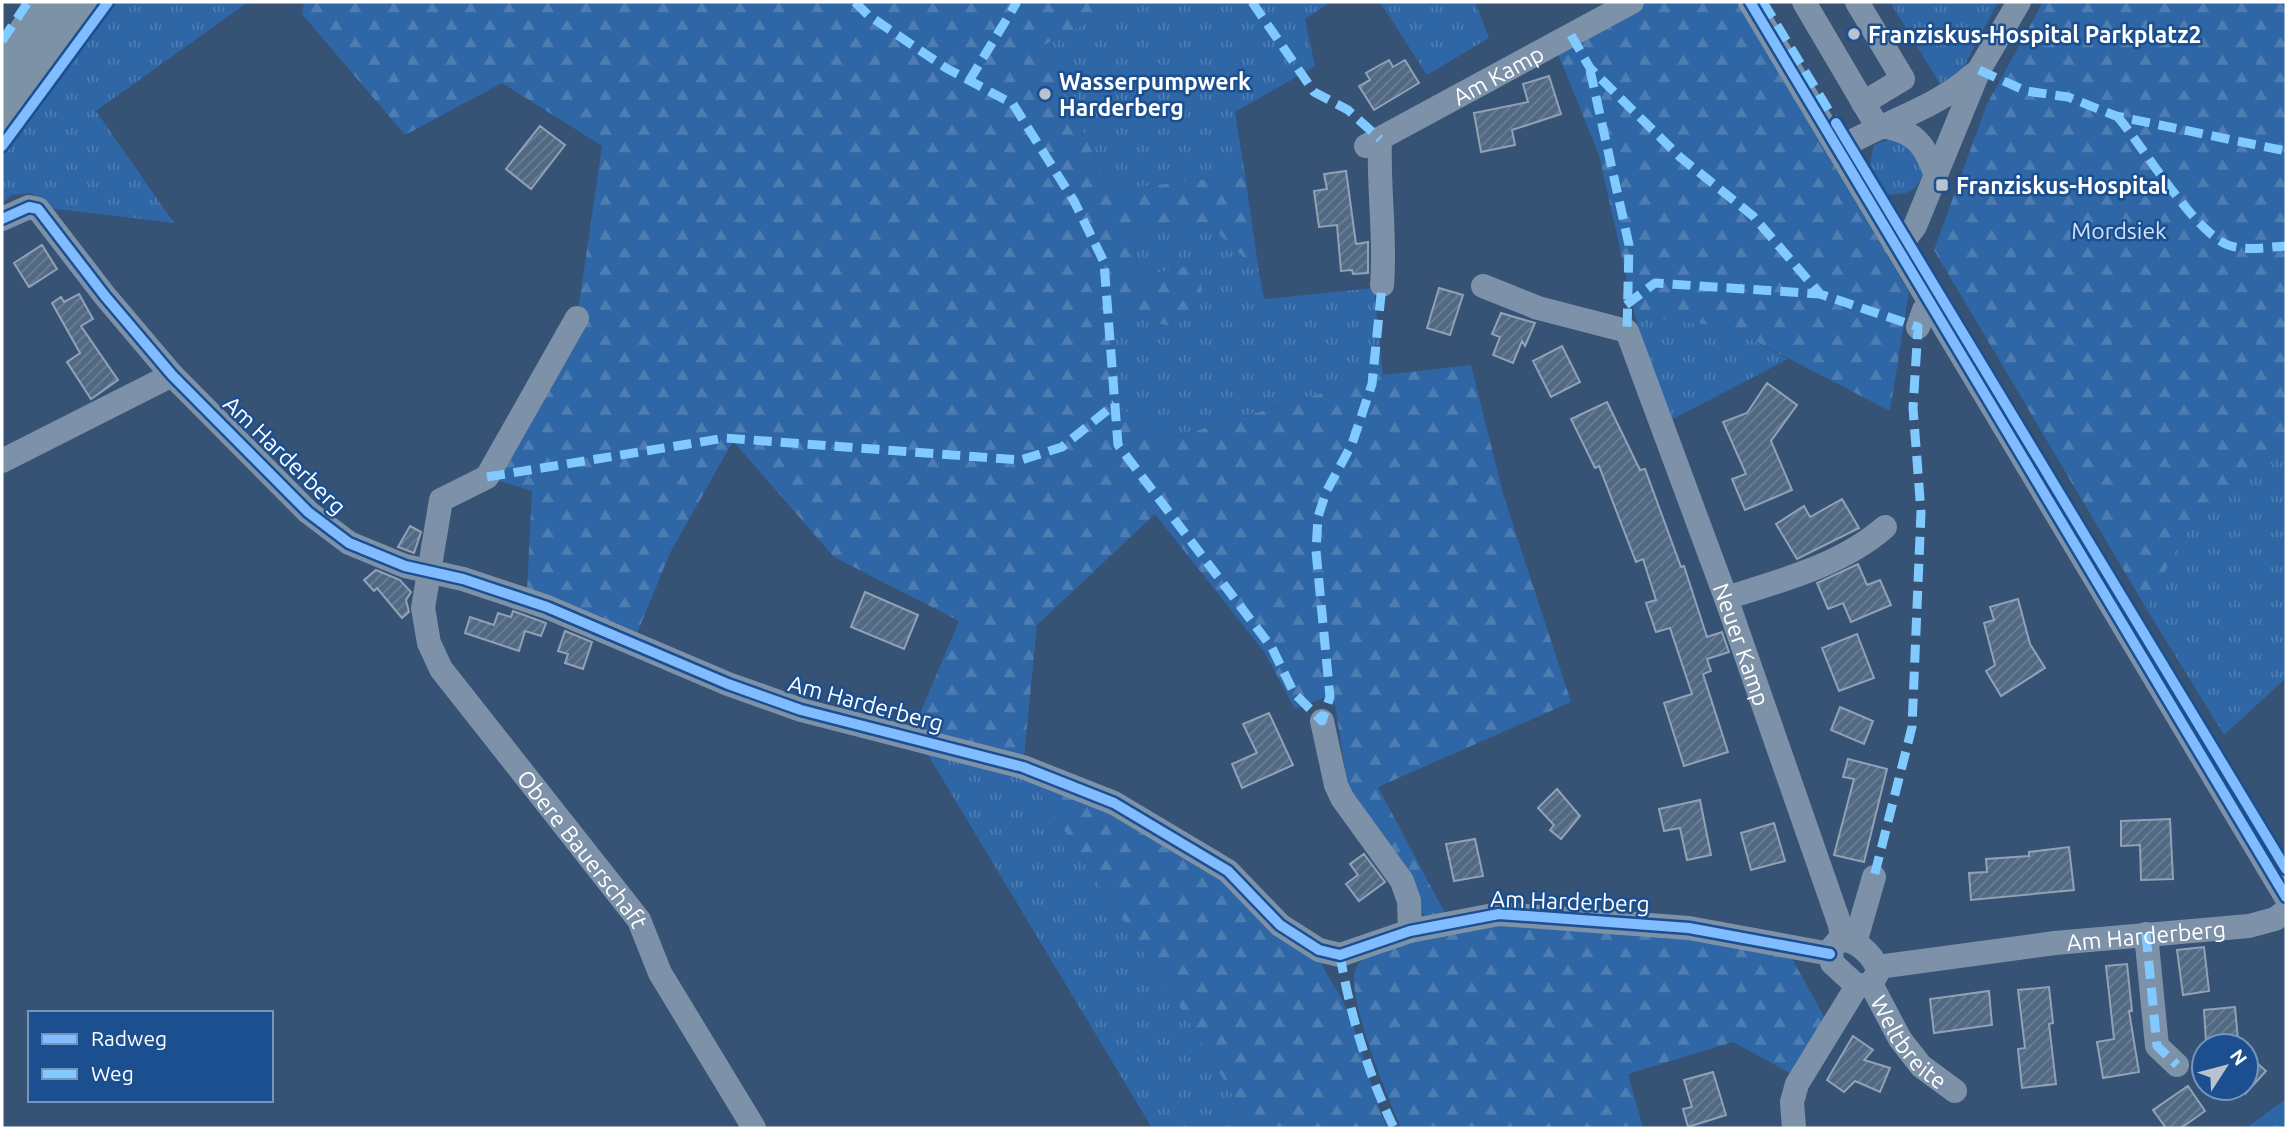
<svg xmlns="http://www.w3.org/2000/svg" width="2288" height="1130" font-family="Ubuntu,sans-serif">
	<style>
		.grass { fill: url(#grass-tufts) }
		.forest { fill: url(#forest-firs) }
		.building { fill: url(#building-hatch); stroke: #92a2b6; stroke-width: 2 }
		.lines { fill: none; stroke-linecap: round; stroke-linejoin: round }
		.minor { stroke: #7d92a8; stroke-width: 24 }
		.highway { stroke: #7e92a7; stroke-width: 37 }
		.quiet { stroke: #80caff; stroke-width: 9; stroke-dasharray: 18 9; stroke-linecap: butt }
		.cycleway-casing { stroke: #1b4f8f; stroke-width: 15 }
		.cycleway { stroke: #80bcff; stroke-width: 10 }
		.poi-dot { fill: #b9c2ce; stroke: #1b4f8f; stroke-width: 2.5 }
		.labels { text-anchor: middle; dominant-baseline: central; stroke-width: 5; stroke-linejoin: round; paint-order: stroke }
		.poi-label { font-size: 23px; font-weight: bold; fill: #fff; stroke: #1b4f8f; text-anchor: start }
		.street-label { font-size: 23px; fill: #fff; stroke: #1b4f8f }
		.park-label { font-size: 23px; fill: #cfe3fa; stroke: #1b4f8f }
	</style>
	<defs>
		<pattern id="grass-tufts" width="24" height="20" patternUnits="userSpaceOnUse" patternTransform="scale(1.75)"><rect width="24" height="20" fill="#2f66a5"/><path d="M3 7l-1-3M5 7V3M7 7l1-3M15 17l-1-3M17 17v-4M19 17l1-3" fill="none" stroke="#4e7db2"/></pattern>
		<pattern id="forest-firs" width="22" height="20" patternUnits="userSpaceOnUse" patternTransform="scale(1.75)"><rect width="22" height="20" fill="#2f66a5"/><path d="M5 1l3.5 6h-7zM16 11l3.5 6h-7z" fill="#4e7db2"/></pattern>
		<pattern id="building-hatch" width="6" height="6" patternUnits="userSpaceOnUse" patternTransform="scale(1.75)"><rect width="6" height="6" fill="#526984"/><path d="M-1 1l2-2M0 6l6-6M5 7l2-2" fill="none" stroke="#6c8096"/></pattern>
	</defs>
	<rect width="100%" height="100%" fill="#365274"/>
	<path class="grass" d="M 110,2 L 248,2 L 96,111 L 174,223 L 49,208 L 32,193 L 12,195 L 2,203 L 2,150 Z
		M 1127,2 L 1331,2 L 1305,19 L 1315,66 L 1235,112 L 1245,175 L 1111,190 L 1042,46 Z
		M 1380,2 L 1475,2 L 1489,38 L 1427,75 Z
		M 1890,2 L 1998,2 L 1963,68 L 1940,84 Z
		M 1891,139 L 1908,142 L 1925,174 C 1914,193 1905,196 1884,194 L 1869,168 L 1874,145 Z
		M 1206,222 L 1259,272 L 1264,299 L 1374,288 L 1383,375 L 1164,440 L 1115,404 L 1108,310 L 1173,327 L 1199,263 L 1138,278 L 1133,225 Z
		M 1635,316 L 1728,327 L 1788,359 L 1669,421 Z
		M 2286,446 L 2286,678 L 2224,735 L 2146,608 L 2191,522 Z
		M 913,730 L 1023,767 L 1190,1023 L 1252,1128 L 1152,1128 Z
		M 2286,1099 L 2286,1128 L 2246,1128 Z"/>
	<path class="forest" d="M 304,2 L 1127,2 L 1042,46 L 1111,190 L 1245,175 L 1259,272 L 1206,222 L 1133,225 L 1138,278 L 1200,263 L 1202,295 L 1173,327 L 1108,310 L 1115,404 L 1165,440 L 1383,375 L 1471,365 L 1504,497 L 1571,702 L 1378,787 L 1447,917 L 1427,921 L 1348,788 L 1335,705 L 1323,698 L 1295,709 L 1265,653 L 1155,514 L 1037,625 L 1023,767 L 1228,871 L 1321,960 C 1325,975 1335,985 1342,999 C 1361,1037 1369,1087 1387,1128 L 1252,1128 L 1190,1023 L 1023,767 L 913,730 L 959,621 L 834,557 L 733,441 L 670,553 L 636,636 L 527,589 L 532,491 L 487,477 L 577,318 L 602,146 L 502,83 L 405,135 L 302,14 Z
		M 1647,2 L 1737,2 L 1909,292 L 1890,411 L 1728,327 L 1635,316 L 1599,155 L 1556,49 Z
		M 2043,2 L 2286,2 L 2286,446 L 2191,522 L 2146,608 L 1934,250 L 1987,104 Z
		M 1500,920 L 1689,934 L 1790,955 L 1826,1020 L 1792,1074 L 1733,1042 L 1628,1074 L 1643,1128 L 1401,1128 C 1389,1101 1344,992 1356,968 C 1360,959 1370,956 1378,952 Z"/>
	<path class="building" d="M 1389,60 L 1393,67 L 1405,60 L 1419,83 L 1374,110 L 1359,86 L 1370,80 L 1366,73 Z
		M 1549,76 L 1561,114 L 1512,130 L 1515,145 L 1481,152 L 1474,113 L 1528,102 L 1523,84 Z
		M 540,126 L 565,145 L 531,189 L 506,169 Z
		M 1346,171 L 1356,244 L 1368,242 L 1368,273 L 1353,274 L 1352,270 L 1341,271 L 1337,225 L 1319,227 L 1314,191 L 1327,189 L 1324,174 Z
		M 42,245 L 57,269 L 29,287 L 14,263 Z
		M 1439,288 L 1463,295 L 1450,335 L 1427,328 Z
		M 79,294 L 93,319 L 81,326 L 118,380 L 91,399 L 67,362 L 80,353 L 52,303 L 61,297 L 64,302 Z
		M 1501,313 L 1535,323 L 1525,346 L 1522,341 L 1513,363 L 1493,355 L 1500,337 L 1492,334 Z
		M 1562,346 L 1580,382 L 1551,397 L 1533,361 Z
		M 1767,383 L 1797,405 L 1771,441 L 1792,490 L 1745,510 L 1732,479 L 1746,474 L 1723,422 L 1747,413 Z
		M 1607,402 L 1640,470 L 1645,469 L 1681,567 L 1684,566 L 1707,637 L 1722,632 L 1729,652 L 1707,659 L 1711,671 L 1703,674 L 1728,752 L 1684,766 L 1664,703 L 1692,694 L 1670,628 L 1656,632 L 1646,603 L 1656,600 L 1643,559 L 1636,562 L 1599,466 L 1595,468 L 1571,419 Z
		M 1842,499 L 1859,528 L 1797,559 L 1776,524 L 1804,506 L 1810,517 Z
		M 410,526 L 421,532 L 414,553 L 398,547 Z
		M 1858,564 L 1867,585 L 1880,580 L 1891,605 L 1851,622 L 1843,603 L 1828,609 L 1817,583 Z
		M 376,570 L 400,580 L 411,592 L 406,600 L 409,612 L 402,618 L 377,588 L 374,591 L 364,580 Z
		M 865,592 L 918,615 L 904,649 L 851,627 Z
		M 2018,599 L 2030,644 L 2045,668 L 2001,696 L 1986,671 L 1995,665 L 1984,623 L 1994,620 L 1990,607 Z
		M 513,611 L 546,623 L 541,636 L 525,631 L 519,651 L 465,633 L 470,617 L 494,625 L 498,613 L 511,617 Z
		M 565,631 L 592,642 L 583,669 L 565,663 L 568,654 L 558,651 Z
		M 1857,634 L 1874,678 L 1839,691 L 1822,648 Z
		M 1840,707 L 1873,721 L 1864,744 L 1831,730 Z
		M 1269,713 L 1293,765 L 1242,788 L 1232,764 L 1257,753 L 1243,724 Z
		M 1848,759 L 1887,769 L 1864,862 L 1834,855 L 1854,779 L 1843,777 Z
		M 1557,789 L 1580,816 L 1561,839 L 1550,830 L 1554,825 L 1538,808 Z
		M 1700,800 L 1711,855 L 1687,860 L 1680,828 L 1664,831 L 1659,809 Z
		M 2170,819 L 2173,879 L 2141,880 L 2140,845 L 2121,846 L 2121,821 Z
		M 1774,823 L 1785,861 L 1751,870 L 1741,833 Z
		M 1475,839 L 1483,876 L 1454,881 L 1446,844 Z
		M 2069,847 L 2074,890 L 1971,900 L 1969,873 L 1987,872 L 1986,859 L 2029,856 L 2029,852 Z
		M 1364,854 L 1385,882 L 1359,901 L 1346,884 L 1358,875 L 1350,864 Z
		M 2204,947 L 2209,991 L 2183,995 L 2177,950 Z
		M 2127,964 L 2132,1011 L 2129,1011 L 2139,1072 L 2103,1078 L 2097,1042 L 2114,1039 L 2106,966 Z
		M 2049,987 L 2053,1023 L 2049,1024 L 2056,1084 L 2022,1088 L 2018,1049 L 2025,1048 L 2018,990 Z
		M 1989,991 L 1992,1025 L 1934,1033 L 1930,999 Z
		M 2235,1007 L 2238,1040 L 2206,1042 L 2204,1010 Z
		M 1853,1036 L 1873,1050 L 1864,1060 L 1890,1068 L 1880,1092 L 1855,1081 L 1844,1092 L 1827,1080 Z
		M 2246,1053 L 2266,1071 L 2246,1093 Z
		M 1713,1072 L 1726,1115 L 1688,1127 L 1683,1109 L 1692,1107 L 1684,1080 Z
		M 2188,1086 L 2205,1111 L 2181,1128 L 2166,1128 L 2153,1110 Z"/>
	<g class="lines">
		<g class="minor">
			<path d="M 1750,2 L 2286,897"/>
			<path d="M 1804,2 L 1877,126"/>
			<path d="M 1857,2 L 1903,79 L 1863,103"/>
			<path d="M 1878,126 C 1912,129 1924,142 1935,173"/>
			<path d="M 1380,139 C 1378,188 1386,236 1382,285"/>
			<path id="s1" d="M 1366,146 L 1632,2"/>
			<path d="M 1838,149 C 1883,122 1934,110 1974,74"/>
			<path d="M 2,219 L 29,207 L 38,209 L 105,296 L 172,375 L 308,512 L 349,543 L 405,566 L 463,579 L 547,607 L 728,684 L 801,710 L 1023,767 L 1114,803 L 1228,871 L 1280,925 L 1319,950 L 1340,955 L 1410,931 L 1499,914 L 1689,928 L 1830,954"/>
			<path d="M 1895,245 L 1906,238 L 1915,226 L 1979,70 L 2019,2"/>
			<path id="s2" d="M 1483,286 L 1538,308 L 1627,331 L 1726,598 L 1840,925 L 1842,940"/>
			<path id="s3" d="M 577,318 L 487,477 L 441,500 L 423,608 L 429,643 L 441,669 L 639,920 L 660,973 L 754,1128"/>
			<path d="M 1918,327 L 1924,310 L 1931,303"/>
			<path d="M 2,461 L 172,375"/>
			<path d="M 1726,598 C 1780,581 1842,565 1885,527"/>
			<path d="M 1322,721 L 1336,785 L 1342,798 L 1402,881 L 1409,901 L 1410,931"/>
			<path d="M 2146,934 L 2157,1046 L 2177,1065"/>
			<path d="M 1846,940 C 1860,943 1876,958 1878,972 L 1871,984 L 1857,986 L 1832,963 L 1831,949 L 1837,942 Z"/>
			<path d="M 1855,943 L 1874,877"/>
			<path id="s4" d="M 1878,967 L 2055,943 L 2249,926 L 2275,919 L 2286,911"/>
			<path id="s5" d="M 1871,984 L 1900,1039 L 1921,1066 L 1955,1091"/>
			<path d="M 1794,1128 L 1792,1102 L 1797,1084 L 1857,986"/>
		</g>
		<path class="highway" d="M 2,71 L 47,2
			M 2,122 L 82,2"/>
		<path class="quiet" d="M 855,2 L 868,15 L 946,68 L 1013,104 L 1074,201 L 1104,262 L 1118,445 L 1272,648 L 1294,693 L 1322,721 L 1330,697 L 1316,551 L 1318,517 L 1326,492 L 1352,444 L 1372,384 L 1382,285
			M 1252,2 L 1314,92 L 1348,110 L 1380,139
			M 1763,2 L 1840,129
			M 1571,35 L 1590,68 L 1680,157 L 1753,216 L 1820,294 L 1918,327 L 1913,408 L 1921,512 L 1912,727 L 1874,877
			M 2,41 L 28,2
			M 1590,70 L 1629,245 L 1627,331
			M 1979,70 L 2026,91 L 2068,97 L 2116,116 L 2286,151
			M 969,81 L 1017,2
			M 2117,116 C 2143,146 2197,237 2231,246 C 2249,251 2268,247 2286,246
			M 1626,305 L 1655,283 L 1820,294
			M 487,477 L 725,438 L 1021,460 L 1062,447 L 1115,404
			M 2146,934 L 2157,1046 L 2177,1065
			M 1340,955 C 1350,1014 1368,1074 1394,1128"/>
		<defs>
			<path id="cycleway" d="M 1750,2 L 2286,897
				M 1836,123 L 2286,869
				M 2,146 L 108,2
				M 2,219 L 29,207 L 38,209 L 105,296 L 172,375 L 308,512 L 349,543 L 405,566 L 463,579 L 547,607 L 728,684 L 801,710 L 1023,767 L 1114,803 L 1228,871 L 1280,925 L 1319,950 L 1340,955 L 1410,931 L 1499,914 L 1689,928 L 1830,954"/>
		</defs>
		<use href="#cycleway" class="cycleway-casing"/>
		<use href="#cycleway" class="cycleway"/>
	</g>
	<g class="poi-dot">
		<circle cx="1854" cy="34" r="7"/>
		<circle cx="1045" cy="94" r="7"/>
		<rect x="1935" y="178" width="14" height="14" rx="3.5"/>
	</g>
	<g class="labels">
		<g class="poi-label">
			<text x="1868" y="34">Franziskus-Hospital Parkplatz2</text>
			<text x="1059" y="81">Wasserpumpwerk<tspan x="1059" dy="26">Harderberg</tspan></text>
			<text x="1956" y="185">Franziskus-Hospital</text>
		</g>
		<g class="street-label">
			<text stroke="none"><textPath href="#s1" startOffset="150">Am Kamp</textPath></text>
			<text transform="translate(285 455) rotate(44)">Am Harderberg</text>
			<text stroke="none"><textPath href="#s2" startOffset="485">Neuer Kamp</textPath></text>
			<text transform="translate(866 703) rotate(15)">Am Harderberg</text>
			<text stroke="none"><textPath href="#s3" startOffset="637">Obere Bauerschaft</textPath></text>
			<text transform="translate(1570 901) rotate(2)">Am Harderberg</text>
			<text stroke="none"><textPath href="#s4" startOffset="270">Am Harderberg</textPath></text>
			<text stroke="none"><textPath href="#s5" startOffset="70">Weltbreite</textPath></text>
		</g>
		<g class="park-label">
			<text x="2119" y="230">Mordsiek</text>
		</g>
	</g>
	<rect width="2288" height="1130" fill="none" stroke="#ffffff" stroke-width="7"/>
	<rect x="28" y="1011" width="245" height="91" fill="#1b4f8f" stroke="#7695bc" stroke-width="2"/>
	<rect x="42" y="1034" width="35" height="10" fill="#80bcff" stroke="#7695bc" stroke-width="2"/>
	<text x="91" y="1046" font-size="21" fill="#ffffff">Radweg</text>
	<rect x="42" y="1069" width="35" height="10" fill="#80caff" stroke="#7695bc" stroke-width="2"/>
	<text x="91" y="1081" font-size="21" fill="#ffffff">Weg</text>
	<g transform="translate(2225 1067) rotate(54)"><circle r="33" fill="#1b4f8f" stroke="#7695bc" stroke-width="2"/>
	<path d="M0-5L12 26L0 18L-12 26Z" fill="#b9c2ce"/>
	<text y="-10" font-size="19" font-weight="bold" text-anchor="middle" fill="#ffffff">N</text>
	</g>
</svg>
